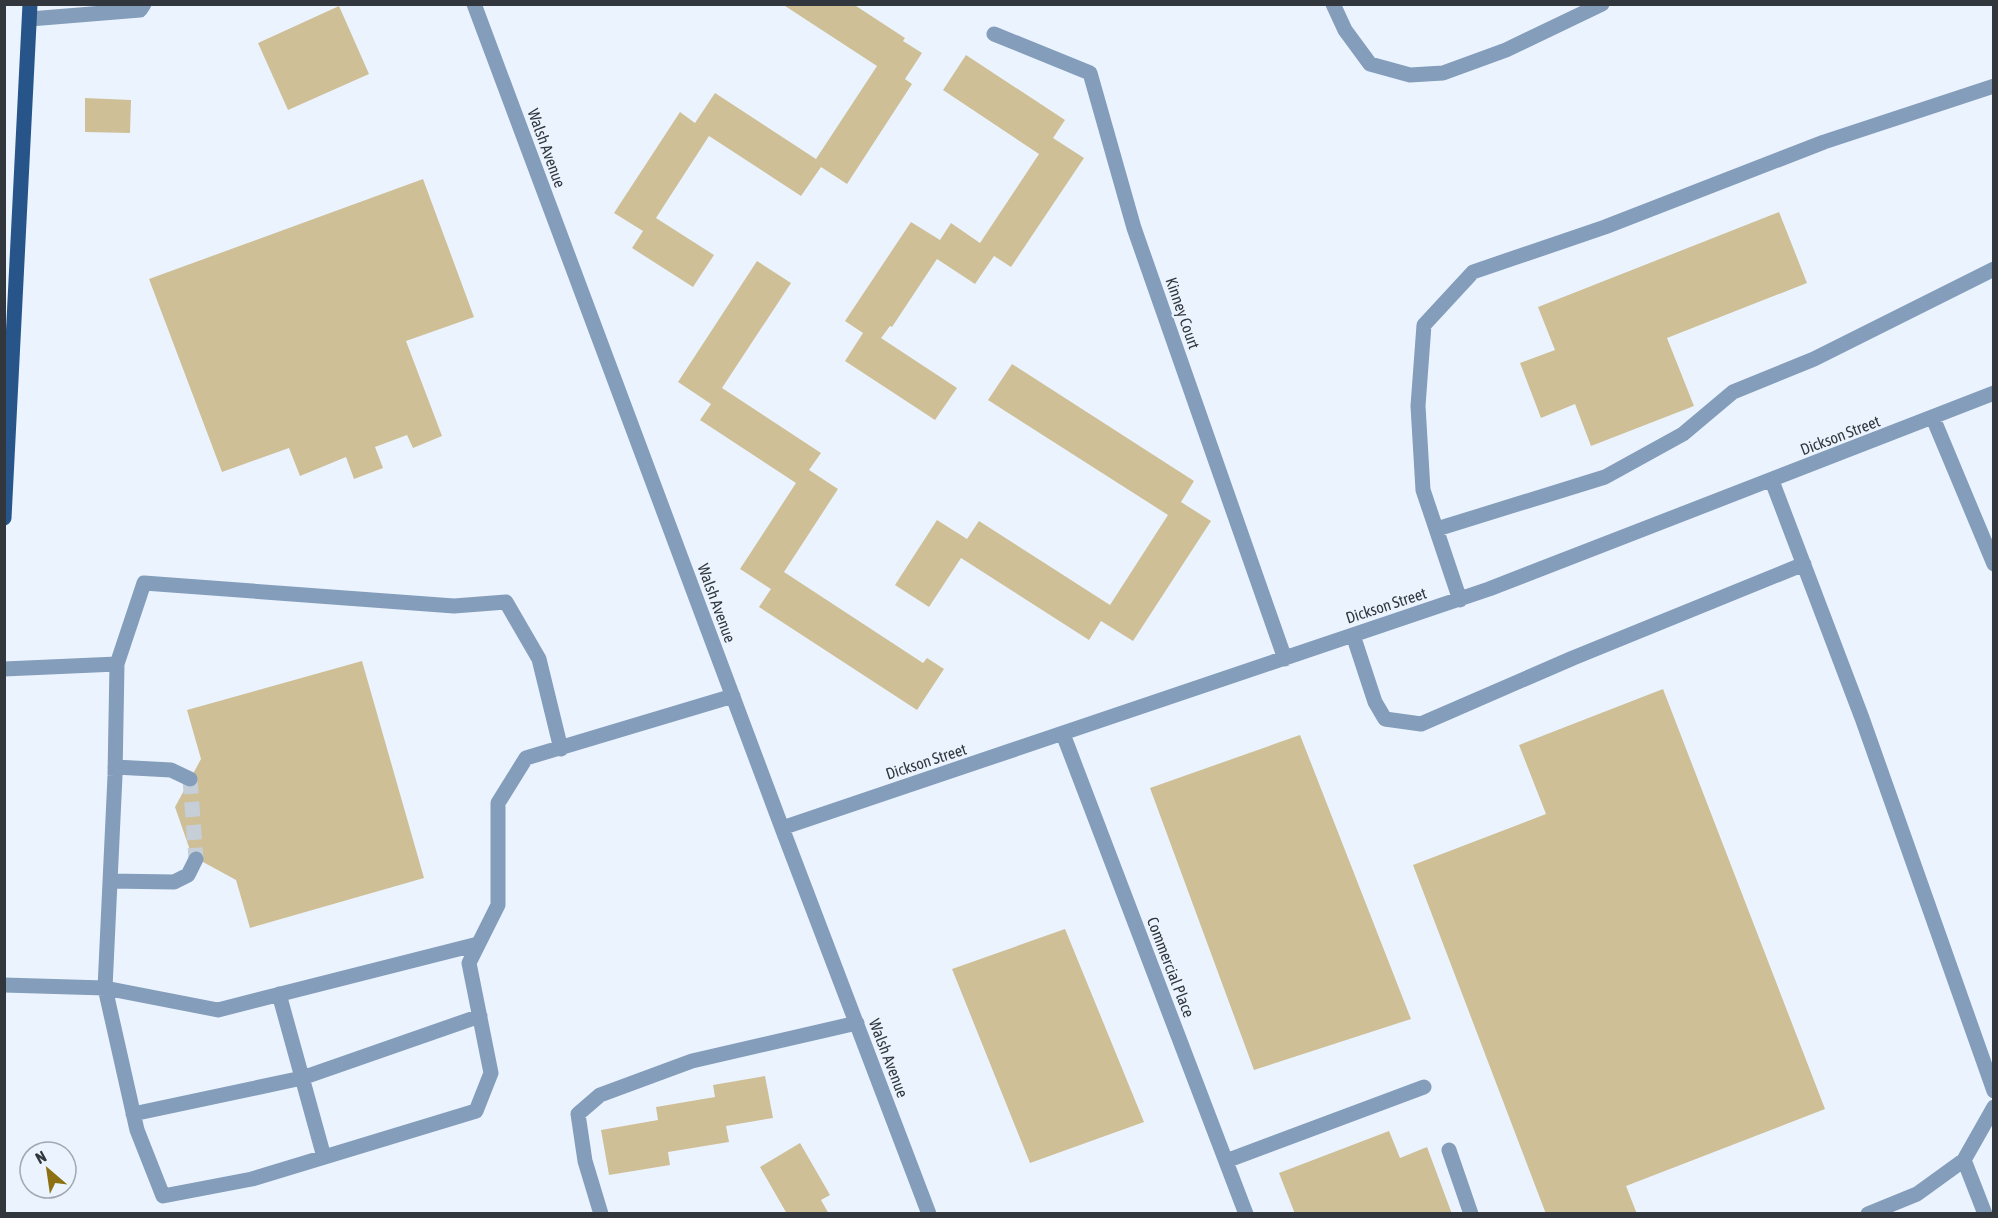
<svg xmlns="http://www.w3.org/2000/svg" width="1998" height="1218" font-family="'Asap Condensed',sans-serif">
	<style>
		.building { fill: #cebf97 }
		.lines { fill: none; stroke-linecap: round; stroke-linejoin: round }
		.minor-tunnel { stroke: #c6ced7; stroke-width: 15; stroke-dasharray: 15 8; stroke-linecap: butt }
		.minor { stroke: #849dbb; stroke-width: 15 }
		.major { stroke: #275589; stroke-width: 15 }
		.labels { text-anchor: middle; dominant-baseline: central; stroke-width: 4.5; stroke-linejoin: round; paint-order: stroke }
		.street-label { font-size: 16px; fill: #31373d; stroke: #ebf4fe }
	</style>
	<rect width="100%" height="100%" fill="#ebf4fe"/>
	<path class="building" d="M 782,4 L 853,4 L 905,38 L 903,41 L 922,53 L 905,79 L 912,84 L 847,184 L 821,167 L 801,196 L 709,136 L 656,218 L 714,255 L 693,287 L 632,248 L 643,231 L 614,213 L 680,112 L 695,123 L 715,93 L 816,159 L 877,66 Z
		M 339,6 L 369,74 L 288,110 L 258,43 Z
		M 966,55 L 1065,120 L 1053,138 L 1084,158 L 1011,267 L 994,256 L 975,284 L 937,259 L 892,327 L 890,326 L 881,338 L 957,388 L 935,420 L 845,361 L 863,333 L 845,321 L 911,222 L 940,240 L 951,223 L 980,243 L 1039,154 L 943,90 Z
		M 85,98 L 131,100 L 130,133 L 85,132 Z
		M 423,179 L 474,317 L 406,341 L 442,436 L 413,448 L 407,435 L 375,447 L 383,468 L 354,479 L 346,457 L 300,476 L 289,448 L 222,472 L 149,279 Z
		M 1779,212 L 1807,283 L 1667,338 L 1694,406 L 1591,446 L 1575,404 L 1541,418 L 1520,363 L 1555,350 L 1538,307 Z
		M 757,261 L 791,283 L 722,388 L 821,453 L 809,470 L 838,489 L 784,572 L 923,663 L 927,658 L 944,669 L 917,710 L 759,607 L 771,589 L 740,569 L 796,483 L 700,420 L 711,404 L 678,382 Z
		M 1012,364 L 1194,481 L 1181,502 L 1211,521 L 1133,641 L 1101,621 L 1089,640 L 961,558 L 929,607 L 895,585 L 937,520 L 967,539 L 979,521 L 1110,605 L 1168,515 L 988,400 Z
		M 362,661 L 424,878 L 250,928 L 236,880 L 192,856 L 175,807 L 201,759 L 187,710 Z
		M 1663,689 L 1825,1109 L 1626,1186 L 1637,1214 L 1546,1214 L 1413,865 L 1546,814 L 1519,745 Z
		M 1300,735 L 1411,1019 L 1254,1070 L 1150,788 Z
		M 1065,929 L 1144,1122 L 1030,1163 L 952,969 Z
		M 765,1076 L 773,1118 L 726,1126 L 729,1142 L 668,1152 L 670,1165 L 609,1175 L 601,1130 L 658,1120 L 656,1107 L 715,1097 L 713,1085 Z
		M 1389,1131 L 1400,1158 L 1427,1147 L 1452,1214 L 1295,1214 L 1279,1173 Z
		M 800,1143 L 830,1195 L 821,1200 L 829,1214 L 787,1214 L 760,1167 Z"/>
	<g class="lines">
		<path class="minor-tunnel" d="M 190,779 L 196,859"/>
		<path class="minor" d="M 474,4 L 782,828 L 929,1214
			M 1333,4 L 1345,30 L 1370,64 L 1410,75 L 1443,73 L 1506,50 L 1602,4
			M 30,19 L 140,10 L 144,4
			M 994,34 L 1090,73 L 1134,228 L 1285,659
			M 1933,418 L 1994,564
			M 1772,481 L 1862,718 L 1994,1091
			M 1437,529 L 1605,477 L 1683,434 L 1733,392 L 1814,359 L 1994,269
			M 1460,600 L 1423,490 L 1418,406 L 1424,325 L 1473,272 L 1605,227 L 1824,142 L 1994,86
			M 1353,635 L 1375,702 L 1385,719 L 1421,724 L 1573,658 L 1804,564
			M 4,669 L 117,664 L 144,583 L 454,606 L 506,602 L 539,659 L 561,749
			M 1063,734 L 1246,1214
			M 115,767 L 171,770 L 190,779
			M 782,828 L 1489,589 L 1994,393
			M 110,881 L 174,882 L 188,875 L 196,859
			M 478,944 L 218,1010 L 105,988 L 137,1130 L 163,1196 L 252,1179 L 476,1111 L 491,1073 L 469,963 L 498,905 L 498,803 L 526,758 L 733,696
			M 4,985 L 105,988 L 115,776 L 117,664
			M 279,994 L 324,1157
			M 133,1114 L 302,1078 L 480,1016
			M 1449,1150 L 1471,1214
			M 1964,1160 L 1985,1214
			M 1226,1161 L 1424,1087
			M 601,1214 L 585,1161 L 578,1114 L 600,1095 L 692,1061 L 857,1023
			M 1868,1214 L 1917,1194 L 1964,1160 L 1994,1107"/>
		<path class="major" d="M 4,518 L 30,4"/>
	</g>
	<g class="labels">
		<g class="street-label">
			<text transform="translate(547 148) rotate(70)">Walsh Avenue</text>
			<text transform="translate(1183 313) rotate(71)">Kinney Court</text>
			<text transform="translate(1840 435) rotate(-21)">Dickson Street</text>
			<text transform="translate(717 603) rotate(70)">Walsh Avenue</text>
			<text transform="translate(1386 605) rotate(-18)">Dickson Street</text>
			<text transform="translate(926 761) rotate(-18)">Dickson Street</text>
			<text transform="translate(1171 967) rotate(69)">Commercial Place</text>
			<text transform="translate(889 1058) rotate(69)">Walsh Avenue</text>
		</g>
	</g>
	<rect width="1998" height="1218" fill="none" stroke="#31373d" stroke-width="12"/>
	<g transform="translate(48 1170) rotate(331)"><circle r="28" fill="#ebf4fe" stroke="#a1a8b1" stroke-width="1.5"/>
	<path d="M0-4.5L10 22L0 15L-10 22Z" fill="#8c7012"/>
	<text y="-9" font-size="16" font-weight="bold" text-anchor="middle" fill="#31373d">N</text>
	</g>
</svg>
